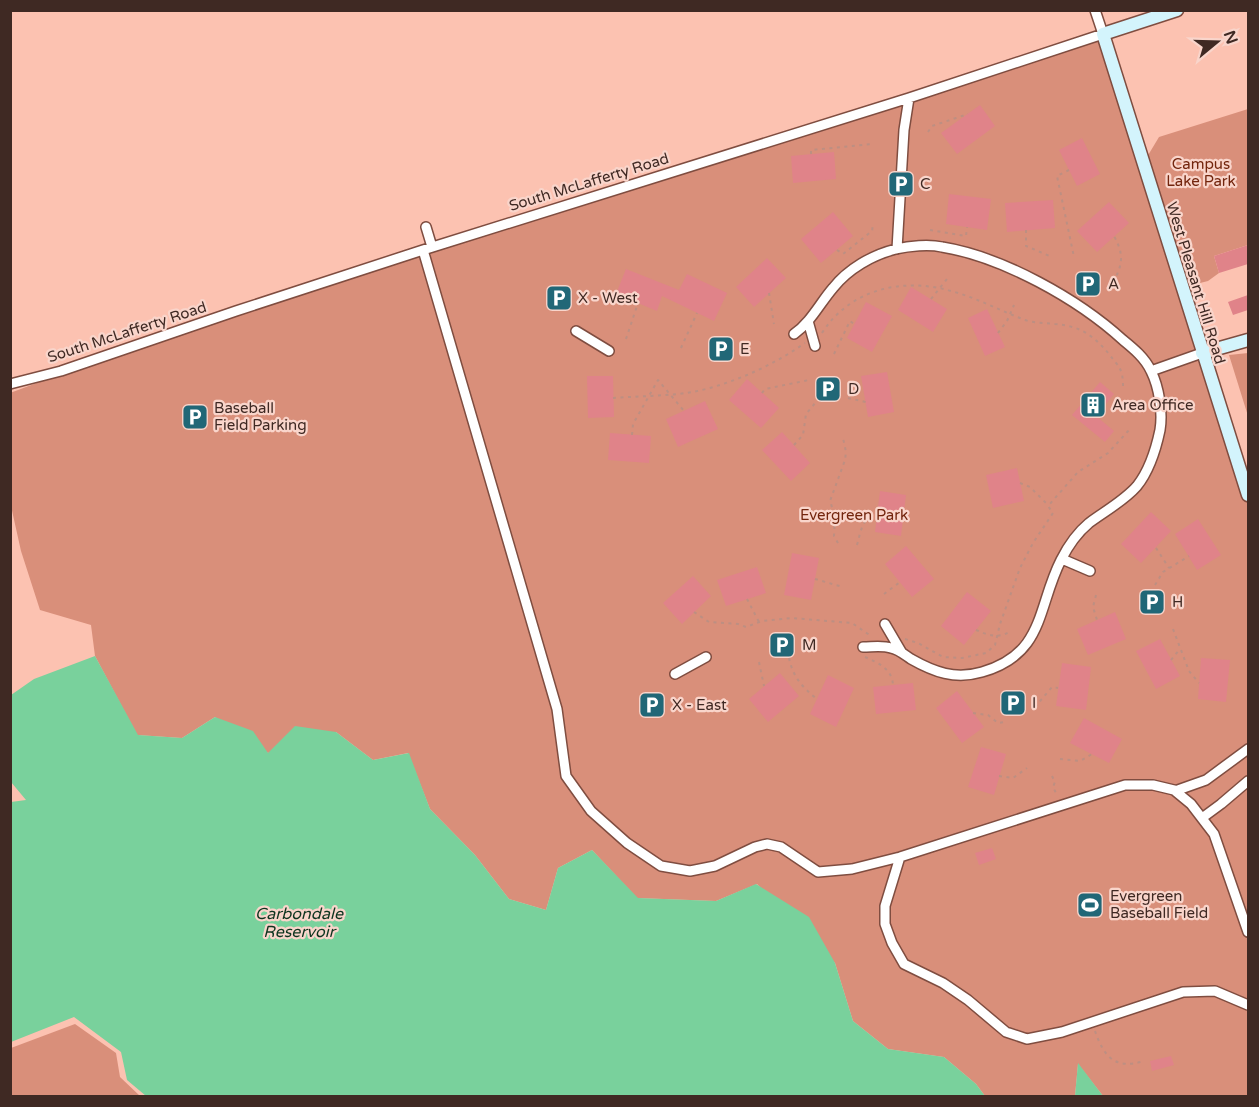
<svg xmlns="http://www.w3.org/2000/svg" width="1259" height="1107" font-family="'Varela Round',sans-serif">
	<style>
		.green { fill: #d98f7a }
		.water { fill: #79d19c }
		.building { fill: #e08389 }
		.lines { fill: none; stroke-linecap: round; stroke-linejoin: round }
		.street-casing { stroke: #7f4d40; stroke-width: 12 }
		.secondary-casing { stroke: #7f4d40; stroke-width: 15 }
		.path { stroke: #bd8f82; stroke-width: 2; stroke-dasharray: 3 4.5; stroke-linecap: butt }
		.street { stroke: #fff; stroke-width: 9 }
		.secondary { stroke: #d3f4fc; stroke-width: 12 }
		.labels { text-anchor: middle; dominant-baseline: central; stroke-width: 4.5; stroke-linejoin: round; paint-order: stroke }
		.park-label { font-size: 15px; fill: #73250d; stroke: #f9d5cb }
		.street-label { font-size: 15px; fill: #3f2923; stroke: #f9d5cb }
		.poi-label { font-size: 15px; fill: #3f2923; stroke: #f9d5cb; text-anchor: start }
		.water-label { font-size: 16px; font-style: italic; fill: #0d341f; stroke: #f9d5cb }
	</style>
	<rect width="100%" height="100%" fill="#fcc2b1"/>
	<path class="green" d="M 1103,34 L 1248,495 L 1248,1096 L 1103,1096 L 1078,1064 L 1075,1096 L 985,1096 L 976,1084 L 944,1057 L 888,1049 L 853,1021 L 835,963 L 757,884 L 716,901 L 637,898 L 592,850 L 558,868 L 546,910 L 509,899 L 475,855 L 430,809 L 408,753 L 373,760 L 336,732 L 268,753 L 215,717 L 182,738 L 137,735 L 95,656 L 91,625 L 40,610 L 21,551 L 11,506 L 10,393 L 117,353 Z
		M 1248,109 L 1248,245 L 1214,256 L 1219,273 L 1208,281 L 1188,286 L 1147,157 L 1159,137 Z
		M 1248,353 L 1248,416 L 1229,355 Z
		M 75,1024 L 116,1053 L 120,1077 L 140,1096 L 11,1096 L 11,1048 Z"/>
	<path class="water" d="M 95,656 L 138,735 L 182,738 L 215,717 L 253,731 L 268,753 L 295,726 L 336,732 L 373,760 L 409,753 L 430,809 L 475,855 L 509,899 L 546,910 L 558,868 L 592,850 L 638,898 L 716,901 L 756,884 L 809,917 L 835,963 L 853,1021 L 888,1049 L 944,1057 L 976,1084 L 985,1096 L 146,1096 L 127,1080 L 121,1052 L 74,1017 L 11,1042 L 11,802 L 26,800 L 11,782 L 11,695 L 34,679 Z
		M 1078,1063 L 1103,1096 L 1075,1096 Z"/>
	<path class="building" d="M 980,105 L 995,126 L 957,154 L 941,133 Z
		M 1082,138 L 1100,174 L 1077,186 L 1059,150 Z
		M 834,152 L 836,179 L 793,183 L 791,156 Z
		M 949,194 L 991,199 L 987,230 L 946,224 Z
		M 1053,200 L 1055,228 L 1007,232 L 1005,203 Z
		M 1109,202 L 1129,223 L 1097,252 L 1077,231 Z
		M 833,212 L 853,236 L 821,263 L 801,239 Z
		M 1248,245 L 1248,264 L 1219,273 L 1214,256 Z
		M 767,258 L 786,278 L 754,307 L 736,287 Z
		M 626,269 L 679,290 L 687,274 L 727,293 L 714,321 L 662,296 L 657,311 L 616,294 Z
		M 911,287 L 947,309 L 933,332 L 898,310 Z
		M 1248,295 L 1248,310 L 1233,315 L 1228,302 Z
		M 866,302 L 892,316 L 872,352 L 847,338 Z
		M 987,309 L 1005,347 L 985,356 L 968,318 Z
		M 887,372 L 894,412 L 868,417 L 861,376 Z
		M 587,376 L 613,376 L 614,417 L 588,418 Z
		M 747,379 L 779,408 L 761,428 L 729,400 Z
		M 1100,382 L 1114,394 L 1096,416 L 1114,431 L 1105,442 L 1072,415 Z
		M 705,401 L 718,429 L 678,447 L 666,419 Z
		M 782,432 L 810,463 L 791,481 L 762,450 Z
		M 610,433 L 651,436 L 649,463 L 608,460 Z
		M 1017,468 L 1024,501 L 993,508 L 986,475 Z
		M 880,491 L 906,495 L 901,536 L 875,532 Z
		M 1151,512 L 1171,531 L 1141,563 L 1121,544 Z
		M 1198,519 L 1221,555 L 1197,570 L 1175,534 Z
		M 906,546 L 934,579 L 912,597 L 885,564 Z
		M 792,553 L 819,558 L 811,600 L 784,595 Z
		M 757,567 L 766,593 L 726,606 L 717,580 Z
		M 693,576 L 711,596 L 682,624 L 663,603 Z
		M 967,592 L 991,611 L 964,645 L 941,626 Z
		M 1115,612 L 1126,639 L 1088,655 L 1077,629 Z
		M 1160,639 L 1180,676 L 1156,689 L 1136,651 Z
		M 1201,658 L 1230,660 L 1226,702 L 1198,699 Z
		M 1062,663 L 1091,667 L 1086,710 L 1056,706 Z
		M 780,673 L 799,696 L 768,722 L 749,699 Z
		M 828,675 L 854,688 L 836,727 L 810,714 Z
		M 913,683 L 916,710 L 876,714 L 873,687 Z
		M 957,691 L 984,727 L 962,743 L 936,708 Z
		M 1084,718 L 1122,739 L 1109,763 L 1070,743 Z
		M 981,747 L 1006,754 L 994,795 L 968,787 Z
		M 992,848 L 996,859 L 979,865 L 975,853 Z
		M 1171,1056 L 1174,1065 L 1152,1071 L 1150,1061 Z"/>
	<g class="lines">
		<defs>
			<path id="street" d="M 426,227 L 432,247
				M 897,249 L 904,130 L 909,98
				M 423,250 L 557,709 L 566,776 L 591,811 L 627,843 L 661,866 L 690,871 L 715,866 L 755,847 L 767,844 L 781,847 L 818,872 L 852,869 L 900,857 L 1125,785 L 1153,785 L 1174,790 L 1191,804 L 1214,834 L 1248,932
				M 808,321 L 815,346
				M 576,331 L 609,351
				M 794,334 C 811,322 820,303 833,288 C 848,269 872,255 896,249 C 909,246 929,244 942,247 C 1003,257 1078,299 1123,340 C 1134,349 1145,358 1151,371 C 1159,387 1163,412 1160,430 C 1156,449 1149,471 1137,486 C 1124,501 1105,511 1089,523 C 1077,533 1068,546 1061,560 C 1037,607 1045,654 982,672 C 955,680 934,672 911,659 C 905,655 898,649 891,648 C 882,645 872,647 863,647
				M 1151,371 L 1202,353
				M 10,384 L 61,371 L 236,311 L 423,250 L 909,98 L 1103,34 L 1095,10
				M 1062,559 L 1090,571
				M 885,624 L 902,653
				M 675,674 L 706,657
				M 1175,791 L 1206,780 L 1248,749
				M 1202,818 L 1221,804 L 1248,781
				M 900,857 L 885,906 L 885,924 L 892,943 L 904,964 L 943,983 L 968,1000 L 1006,1032 L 1027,1039 L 1062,1032 L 1183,992 L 1215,991 L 1248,1005"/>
			<path id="secondary" d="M 1177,10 L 1103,34 L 1248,495
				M 1202,353 L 1248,340"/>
		</defs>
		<use href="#street" class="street-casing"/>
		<use href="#secondary" class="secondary-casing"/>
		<path class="path" d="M 928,132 L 932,126 L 968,114
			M 811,154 L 811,150 L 872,144
			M 1069,170 L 1057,176 L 1074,257
			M 930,230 L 966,236 L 967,227
			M 1026,230 L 1026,246 L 1052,257
			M 837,250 L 843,254 L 872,231 L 873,225
			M 1113,282 C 1123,265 1124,254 1114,236
			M 769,293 L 774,324
			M 931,299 L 947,279
			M 822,333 C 850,289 903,277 951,291 C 978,298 1002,312 1028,321 C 1037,323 1046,323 1055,324 C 1080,326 1093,335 1109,354 C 1119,367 1123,369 1123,386
			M 998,333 L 1007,321 L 1014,305
			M 626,339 L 638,303
			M 681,348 L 697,313
			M 834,354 L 850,321 L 854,324
			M 762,393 L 765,389 L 809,380
			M 613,398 C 640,396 668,396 693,392 C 732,384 772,366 805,343
			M 848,398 L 866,402
			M 632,435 L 633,424 L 658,380 L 684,411
			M 794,445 L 803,435 L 806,414 L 816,402
			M 1020,483 L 1030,487 L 1048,505
			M 838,543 L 834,536 L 835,516 L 830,501 L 845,460 L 846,452 L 843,438
			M 857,545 C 861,531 862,517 877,514
			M 1156,548 L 1169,568
			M 815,579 L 843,587
			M 1155,585 L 1163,572 L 1189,556
			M 884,594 L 900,582
			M 1096,595 L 1093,607 L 1097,620
			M 747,599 L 759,622
			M 694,612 L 709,622 L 738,624 L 746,627 L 762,621 L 791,618 L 852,623 L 871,636
			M 1173,629 L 1189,671 L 1199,683
			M 976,630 C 988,635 997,639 1009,632
			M 905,639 L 918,643 L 943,657 L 962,658 L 986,653 L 995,645 L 1000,624 L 1020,568 L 1033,543 L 1053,513 L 1048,506 L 1078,472 L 1108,453 L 1130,429
			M 865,657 C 879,663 892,669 893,685
			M 789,658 C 793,677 802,687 817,699
			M 1171,660 L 1179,650
			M 759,662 L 764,686
			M 1035,707 L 1052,687 L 1058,688
			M 973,713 L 988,715 L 998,723 L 1004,722
			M 1060,759 L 1080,761 L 1092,754
			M 999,776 L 1013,778 L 1027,768
			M 1052,776 L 1055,782 L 1053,787 L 1057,795
			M 1095,1031 C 1104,1057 1115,1070 1144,1061"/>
		<use href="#street" class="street"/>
		<use href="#secondary" class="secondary"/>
	</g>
	<defs>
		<symbol id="parking-square" viewBox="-11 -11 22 22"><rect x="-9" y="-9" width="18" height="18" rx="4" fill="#216777" stroke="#f9d5cb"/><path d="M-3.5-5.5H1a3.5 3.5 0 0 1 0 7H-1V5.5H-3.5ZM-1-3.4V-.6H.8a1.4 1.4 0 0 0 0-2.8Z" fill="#fff"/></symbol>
		<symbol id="building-square" viewBox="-11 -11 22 22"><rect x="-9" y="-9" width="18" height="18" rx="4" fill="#216777" stroke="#f9d5cb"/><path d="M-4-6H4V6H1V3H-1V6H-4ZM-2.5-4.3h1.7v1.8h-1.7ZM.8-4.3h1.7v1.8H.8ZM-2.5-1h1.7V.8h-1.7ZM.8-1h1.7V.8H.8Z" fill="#fff"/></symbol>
		<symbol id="stadium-square" viewBox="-11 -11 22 22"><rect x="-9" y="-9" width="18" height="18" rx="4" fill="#216777" stroke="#f9d5cb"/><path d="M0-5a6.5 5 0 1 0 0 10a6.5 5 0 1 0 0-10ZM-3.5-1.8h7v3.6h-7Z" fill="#fff"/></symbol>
	</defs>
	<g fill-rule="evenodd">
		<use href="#parking-square" x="886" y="169" width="30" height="30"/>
		<use href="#parking-square" x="1073" y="269" width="30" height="30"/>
		<use href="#parking-square" x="544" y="283" width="30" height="30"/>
		<use href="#parking-square" x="706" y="334" width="30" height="30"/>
		<use href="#parking-square" x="813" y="374" width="30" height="30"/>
		<use href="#building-square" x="1078" y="390" width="30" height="30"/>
		<use href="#parking-square" x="180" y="402" width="30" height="30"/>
		<use href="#parking-square" x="1137" y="587" width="30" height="30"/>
		<use href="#parking-square" x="767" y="630" width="30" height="30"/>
		<use href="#parking-square" x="998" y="688" width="30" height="30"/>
		<use href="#parking-square" x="637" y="690" width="30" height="30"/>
		<use href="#stadium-square" x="1075" y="890" width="30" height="30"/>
	</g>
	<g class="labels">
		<g class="park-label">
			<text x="1201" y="164">Campus<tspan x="1201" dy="17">Lake Park</tspan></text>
			<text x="854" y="515">Evergreen Park</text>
		</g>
		<g class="street-label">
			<text transform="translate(589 182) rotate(-17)">South McLafferty Road</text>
			<text transform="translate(1196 283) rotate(73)">West Pleasant Hill Road</text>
			<text transform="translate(127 332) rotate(-18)">South McLafferty Road</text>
		</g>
		<g class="poi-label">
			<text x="920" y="184">C</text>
			<text x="1108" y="284">A</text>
			<text x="578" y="298">X - West</text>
			<text x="740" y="349">E</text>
			<text x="848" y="389">D</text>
			<text x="1112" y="405">Area Office</text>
			<text x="214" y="408">Baseball<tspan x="214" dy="17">Field Parking</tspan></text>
			<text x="1172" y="602">H</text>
			<text x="802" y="645">M</text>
			<text x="1032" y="703">I</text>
			<text x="672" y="705">X - East</text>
			<text x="1110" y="896">Evergreen<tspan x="1110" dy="17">Baseball Field</tspan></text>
		</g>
		<g class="water-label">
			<text x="299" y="914">Carbondale<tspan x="299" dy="18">Reservoir</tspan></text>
		</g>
	</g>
	<rect width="1259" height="1107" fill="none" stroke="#3f2923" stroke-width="24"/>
	<g transform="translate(1217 42) rotate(71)" stroke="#f9d5cb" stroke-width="4.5" paint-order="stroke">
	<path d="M0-4.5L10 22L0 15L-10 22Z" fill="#3f2923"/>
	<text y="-9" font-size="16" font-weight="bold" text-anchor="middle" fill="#3f2923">N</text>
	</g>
</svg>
